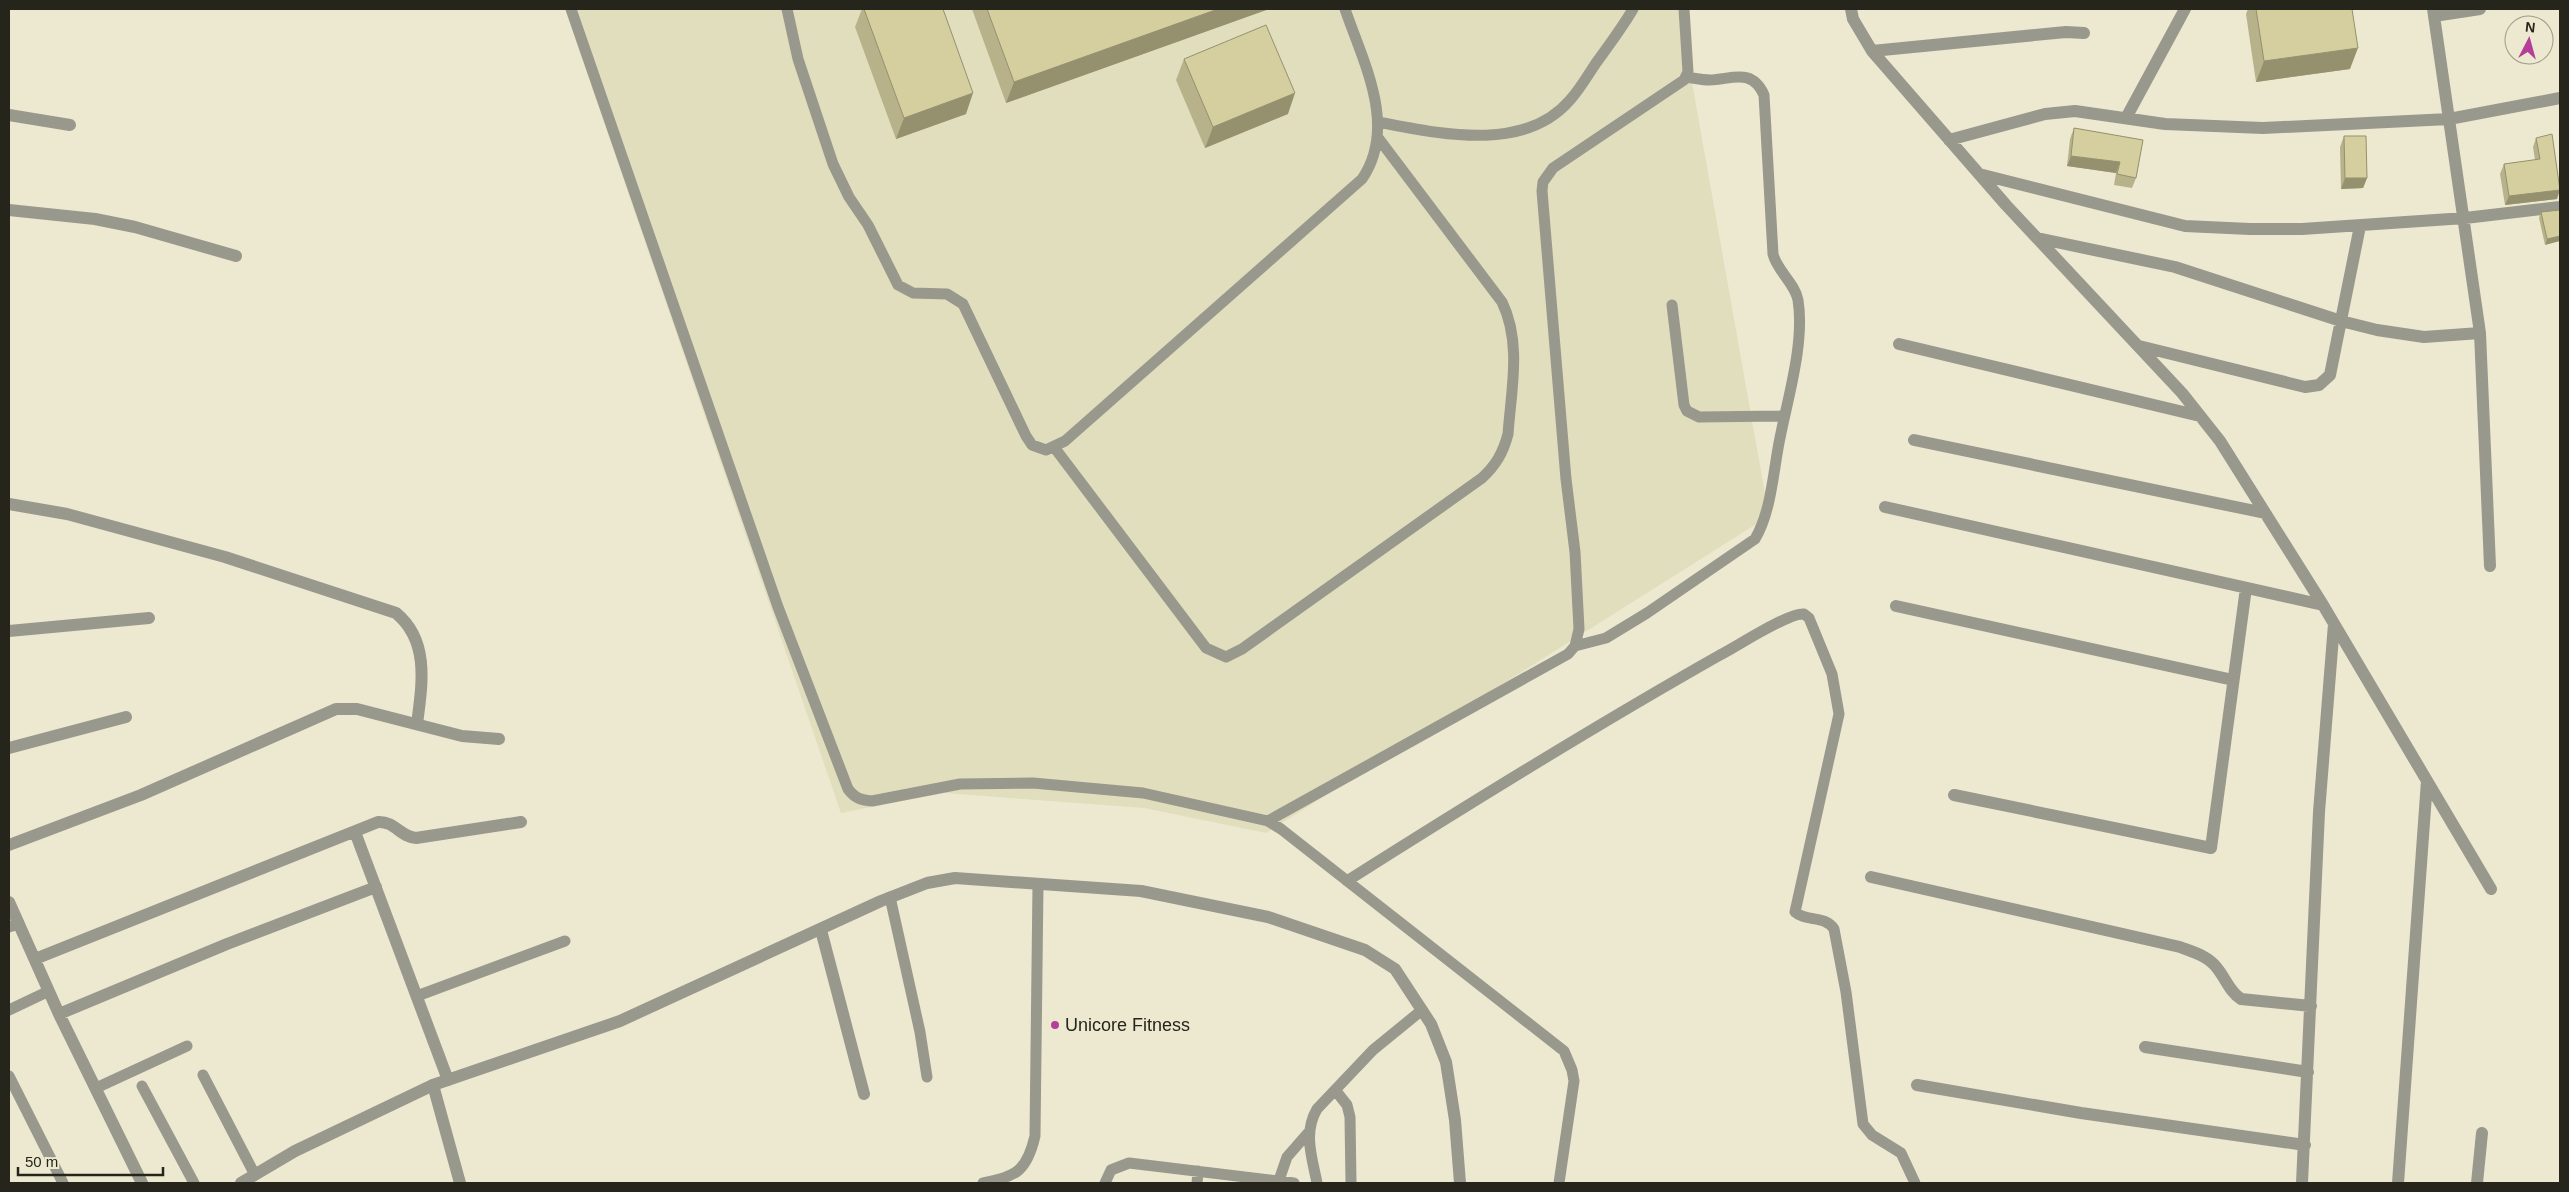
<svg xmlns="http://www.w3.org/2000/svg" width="2569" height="1192" font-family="Arial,sans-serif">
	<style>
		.built { fill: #e1debe }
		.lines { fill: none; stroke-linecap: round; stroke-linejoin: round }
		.service { stroke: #99988d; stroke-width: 11 }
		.minor { stroke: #99988d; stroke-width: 12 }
		.tertiary { stroke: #99988d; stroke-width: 12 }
		.wall { fill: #b7b289 }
		.shaded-wall { fill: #95916f }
		.building { fill: #d5cf9f; stroke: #95916f }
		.poi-dot { fill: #b33f98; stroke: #ece9d0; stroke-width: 2 }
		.labels { text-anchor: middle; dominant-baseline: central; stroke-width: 4; stroke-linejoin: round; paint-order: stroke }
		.poi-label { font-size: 18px; fill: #26251b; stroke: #ece9d0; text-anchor: start }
	</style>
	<rect width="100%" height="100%" fill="#ece9d0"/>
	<path class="built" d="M 565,9 L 1679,9 L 1769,516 L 1266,833 L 1144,808 L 944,793 L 841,813 Z"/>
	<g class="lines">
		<path class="service" d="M 571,9 L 778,607 L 848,789 C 855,798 860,800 872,801 L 960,784 L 1033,783 L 1143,793 L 1268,821 L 1281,829 L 1564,1051 L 1572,1070 L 1574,1081 L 1559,1183
			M 787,9 L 798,59 L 833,164 L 849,197 L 868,225 L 898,285 L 913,293 L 947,294 L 963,304 L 1026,436 L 1032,445 L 1046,450 L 1065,441 L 1362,179 C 1398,126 1363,62 1345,9
			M 1378,122 C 1437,133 1524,154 1570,100 C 1580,89 1588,75 1596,63 C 1609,45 1622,28 1633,9
			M 1672,305 L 1684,405 L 1687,411 L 1699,417 L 1784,416
			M 1054,447 L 1206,648 L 1226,657 L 1242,649 L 1482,478 C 1496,465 1503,453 1508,434 C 1511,391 1522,343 1502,302 L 1379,139
			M 1575,646 L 1606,638 L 1647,613 L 1755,539 C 1771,512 1773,474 1779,443 C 1787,400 1805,344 1798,300 C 1795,283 1777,271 1773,254 L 1764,95 C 1752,68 1733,79 1710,80 C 1702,80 1694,78 1686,77
			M 1268,821 L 1568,654 L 1575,646 L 1579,629 L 1575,552 L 1566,479 L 1542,191 L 1543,182 L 1553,168 L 1684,80 L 1688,72 L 1684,9
			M 1347,881 C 1470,803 1593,727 1720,655 C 1736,647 1789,612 1804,614 L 1809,618 L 1832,674 L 1839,714 L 1795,912 C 1806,922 1825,915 1834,929 L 1846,992 L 1863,1124 L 1872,1135 L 1901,1153 L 1915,1183
			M 890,897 L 920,1032 L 927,1077
			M 9,927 L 19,924
			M 417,996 L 565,941
			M 9,1010 L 49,991
			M 203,1075 L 255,1175
			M 9,1076 L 63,1183
			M 142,1086 L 194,1183
			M 96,1088 L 187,1046
			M 1336,1091 L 1347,1105 L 1350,1117 L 1351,1183
			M 983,1183 C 1017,1177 1027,1170 1035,1136 L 1038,884
			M 1105,1183 L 1111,1170 L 1129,1163 L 1294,1183
			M 1197,1183 L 1198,1171
			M 1278,1183 L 1287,1157 L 1308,1133
			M 1317,1183 C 1312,1157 1303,1133 1317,1109 L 1373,1050 L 1422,1010"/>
		<path class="minor" d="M 1851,9 L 1853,19 L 1872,51 L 2006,205 L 2182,393 L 2220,441 L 2323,605 L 2491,889
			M 2433,9 L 2480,333 L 2490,566
			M 2434,16 L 2480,9
			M 1872,51 L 2066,32 L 2084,33
			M 9,115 L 70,125
			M 2126,118 L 2185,9
			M 1949,140 L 2045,114 L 2075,111 L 2165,124 L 2263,128 L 2449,119 L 2560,98
			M 1979,174 L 2185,226 L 2250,229 L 2302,229 L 2465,218 L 2560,207
			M 9,210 L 95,219 L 135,227 L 236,256
			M 2037,238 L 2175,267 L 2341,321 L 2377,330 L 2424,337 L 2480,333
			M 1899,344 L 2200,416
			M 2139,346 L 2305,387 L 2319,385 L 2330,375 L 2360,226
			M 1914,440 L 2265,513
			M 9,504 L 67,514 L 225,557 L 396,613 C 430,641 422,685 417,724
			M 1885,507 L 2323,605
			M 1896,606 L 2233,680
			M 9,631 L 149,618
			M 9,748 L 126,717
			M 1954,795 L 2211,848 L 2246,588
			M 355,832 L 448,1080
			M 9,845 L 141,795 L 336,709 L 357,709 L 462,736 L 499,739
			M 1871,877 L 2180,947 C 2193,952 2208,956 2217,968 C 2226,979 2229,991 2241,999 L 2311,1006
			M 9,902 L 59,1014 L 142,1183
			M 821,930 L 864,1094
			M 35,959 L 378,822 C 395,821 400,837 416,838 L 521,822
			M 59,1014 L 227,944 L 376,887
			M 2145,1047 L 2308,1072
			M 433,1085 L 460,1183
			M 1917,1085 L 2081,1113 L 2305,1145
			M 2302,1183 L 2319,812 L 2334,624
			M 2398,1183 L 2427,781
			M 2477,1183 L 2482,1133"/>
		<path class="tertiary" d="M 241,1183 L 295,1151 L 433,1085 L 620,1021 L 881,901 L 927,883 L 955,878 L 1141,891 L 1268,917 L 1365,950 L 1395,969 L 1431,1024 L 1446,1062 L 1455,1120 L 1460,1183"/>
	</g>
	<path class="wall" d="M 862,9 L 943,9 L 966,114 L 896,139 L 855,27 Z
		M 972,9 L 1269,9 L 1006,103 Z
		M 2248,9 L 2352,9 L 2350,69 L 2256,82 L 2246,14 Z
		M 1184,59 L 1288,114 L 1205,148 L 1176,80 Z
		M 2074,128 L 2143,140 L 2136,178 L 2132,188 L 2114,185 L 2116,173 L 2067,166 L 2070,139 Z
		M 2344,136 L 2367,178 L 2363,188 L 2341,189 L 2340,147 Z
		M 2536,138 L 2557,199 L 2505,205 L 2500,174 L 2504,164 L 2535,160 L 2533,147 Z
		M 2560,210 L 2545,245 L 2539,218 L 2541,212 Z"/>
	<path class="shaded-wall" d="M 1218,9 L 1269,9 L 1006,103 L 1014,82 Z
		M 2358,48 L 2350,69 L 2256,82 L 2264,61 Z
		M 973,93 L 966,114 L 896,139 L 904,118 Z
		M 1295,93 L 1288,114 L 1205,148 L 1213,127 Z
		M 2071,156 L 2120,162 L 2116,173 L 2067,166 Z
		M 2345,178 L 2367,178 L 2363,188 L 2341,189 Z
		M 2560,190 L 2557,199 L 2505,205 L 2509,196 Z
		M 2560,236 L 2560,241 L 2545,245 L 2547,239 Z"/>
	<path class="building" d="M 864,9 L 943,9 L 973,93 L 904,118 Z
		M 987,9 L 1218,9 L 1014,82 Z
		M 2256,9 L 2352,9 L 2358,48 L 2264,61 Z
		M 1266,25 L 1295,93 L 1213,127 L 1184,59 Z
		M 2074,128 L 2143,140 L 2136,178 L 2117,174 L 2120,162 L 2071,156 Z
		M 2552,134 L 2560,190 L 2509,196 L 2504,164 L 2540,159 L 2536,138 Z
		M 2344,136 L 2366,136 L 2367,178 L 2345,178 Z
		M 2560,210 L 2560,236 L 2547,239 L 2541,212 Z"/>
	<circle class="poi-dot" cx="1055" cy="1025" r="5"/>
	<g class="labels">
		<g class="poi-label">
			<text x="1065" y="1025">Unicore Fitness</text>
		</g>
	</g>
	<rect width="2569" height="1192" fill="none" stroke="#26251b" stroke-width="20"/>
	<g transform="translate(2529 40) rotate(6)"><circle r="24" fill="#ece9d0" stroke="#9d9b88"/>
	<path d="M0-4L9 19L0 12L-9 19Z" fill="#b33f98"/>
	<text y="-8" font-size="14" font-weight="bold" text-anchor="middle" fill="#26251b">N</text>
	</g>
	<path d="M18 1167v8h145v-8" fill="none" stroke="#26251b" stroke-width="2.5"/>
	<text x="25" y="1167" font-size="15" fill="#26251b" stroke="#ece9d0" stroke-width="4" paint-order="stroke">50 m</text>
</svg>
